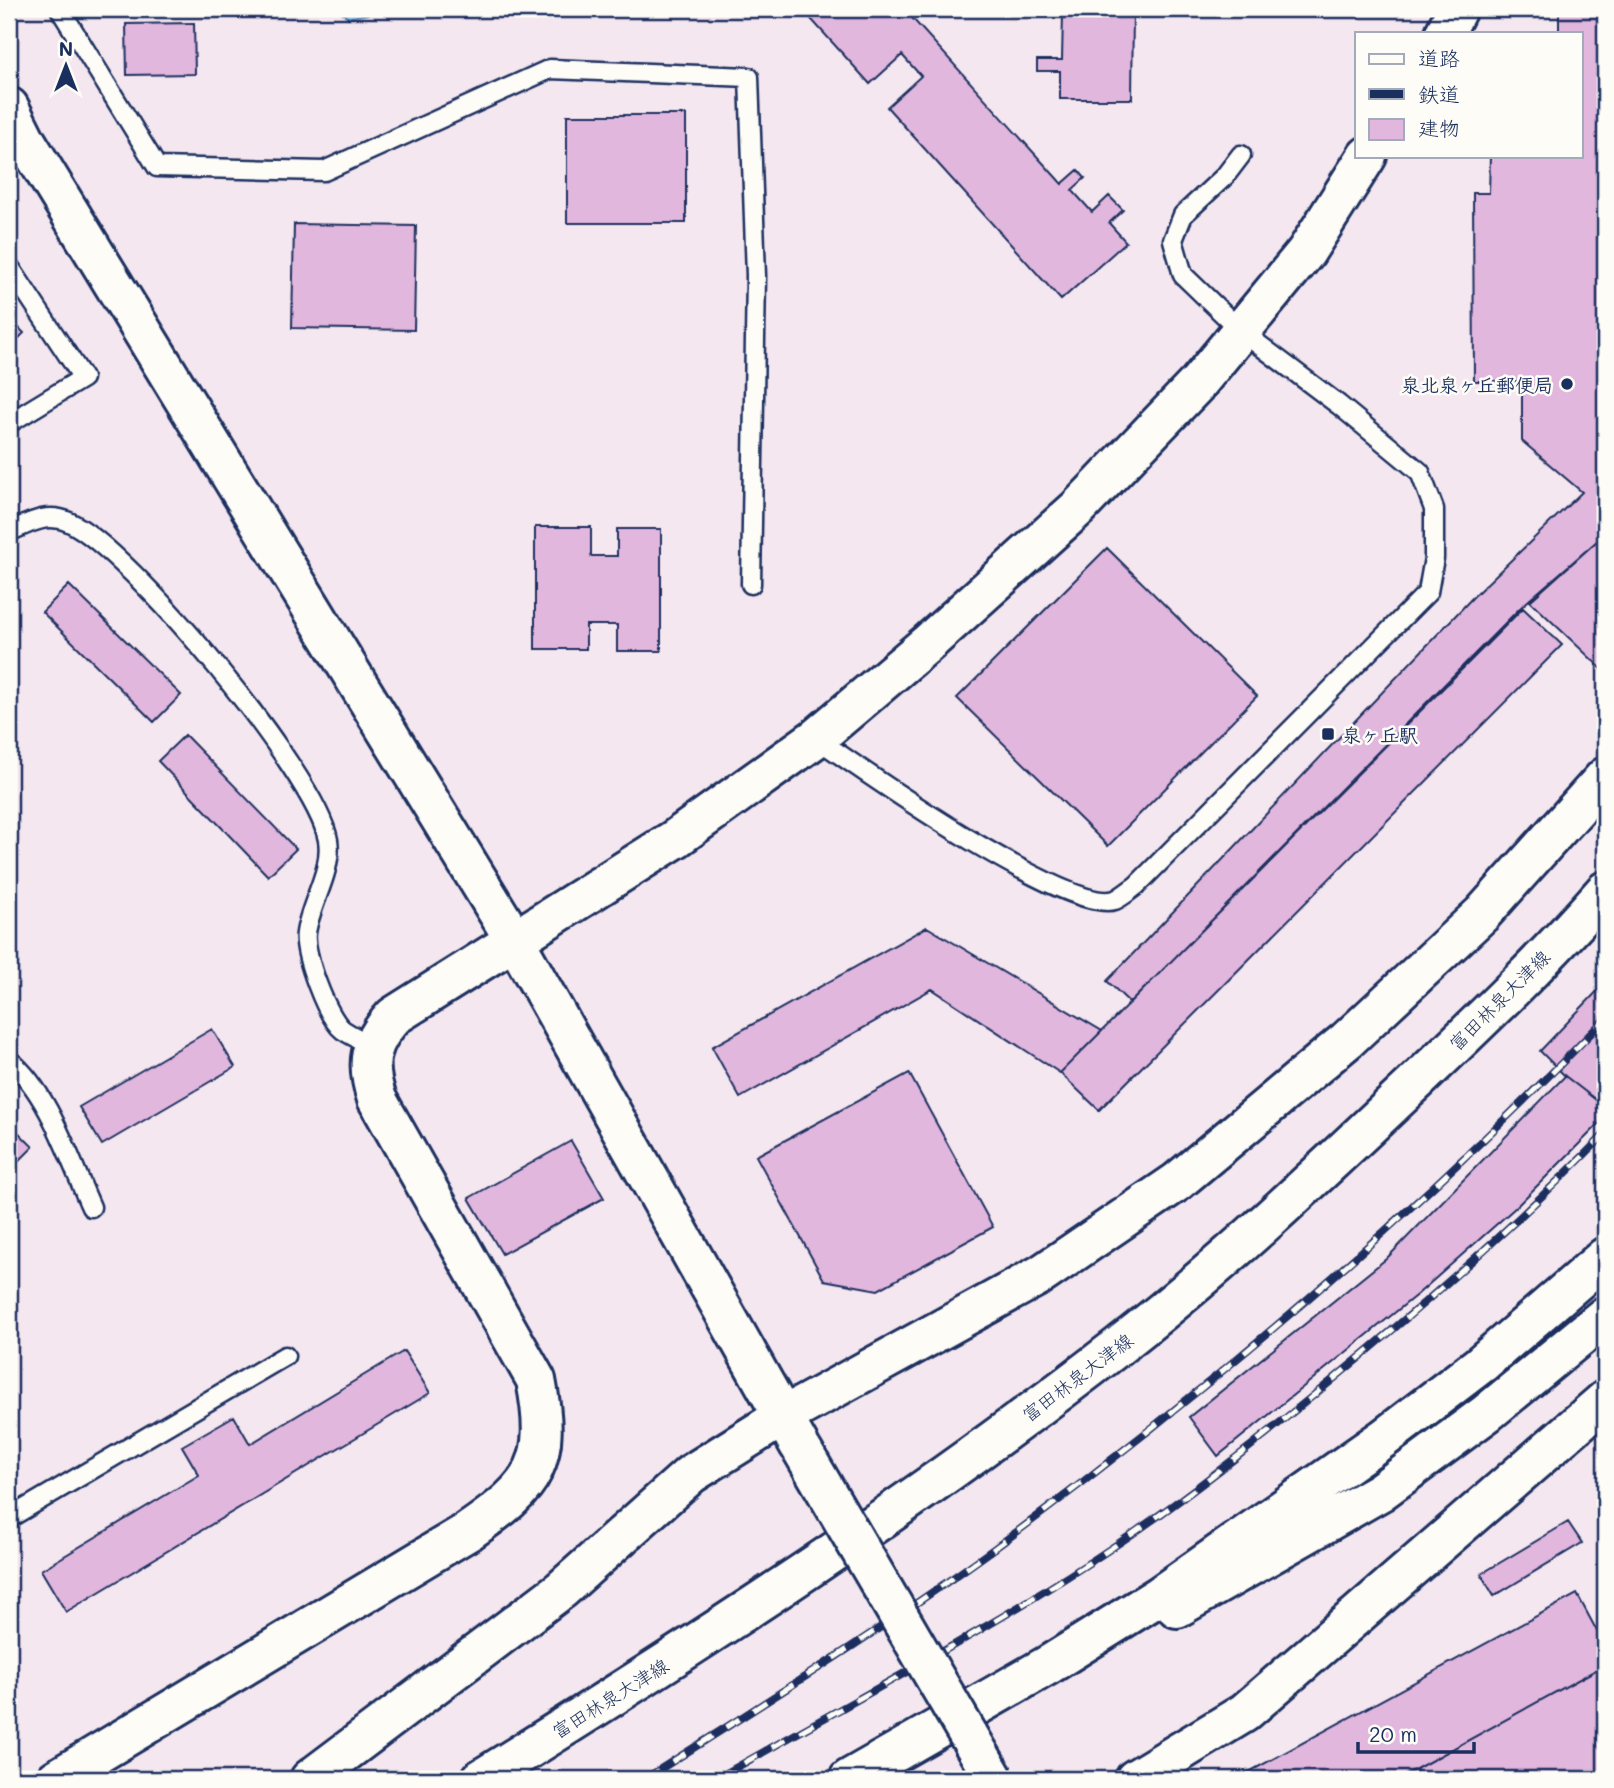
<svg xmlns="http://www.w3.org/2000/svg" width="1614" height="1788" font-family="Mali,'Klee One',sans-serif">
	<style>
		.water { fill: #97caf5; stroke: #658cb9; stroke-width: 2 }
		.building { fill: #e1b7de; stroke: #1b2f5e; stroke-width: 2 }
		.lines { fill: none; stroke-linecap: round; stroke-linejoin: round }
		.service-casing { stroke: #1b2f5e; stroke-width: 23 }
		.tertiary-casing { stroke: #1b2f5e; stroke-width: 44 }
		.primary-casing { stroke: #1b2f5e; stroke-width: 44 }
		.service { stroke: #fdfcf7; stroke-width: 18 }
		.tertiary { stroke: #fdfcf7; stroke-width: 38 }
		.primary { stroke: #fdfcf7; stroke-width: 38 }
		.rail-casing { stroke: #1b2f5e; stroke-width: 8 }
		.rail { stroke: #fdfcf7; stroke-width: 5; stroke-dasharray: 16; stroke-linecap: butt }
		.tertiary-bridge-casing { stroke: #1b2f5e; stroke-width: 44; stroke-linecap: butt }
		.tertiary-bridge { stroke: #fdfcf7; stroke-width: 38 }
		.poi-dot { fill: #1b2f5e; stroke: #fdfcf7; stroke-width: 2.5 }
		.labels { text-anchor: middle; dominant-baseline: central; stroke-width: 5; stroke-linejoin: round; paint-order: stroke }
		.poi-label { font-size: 19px; font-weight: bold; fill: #1b2f5e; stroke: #fdfcf7; text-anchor: end }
		.street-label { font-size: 19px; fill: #1b2f5e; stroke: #fdfcf7 }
	</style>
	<rect width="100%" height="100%" fill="#f5e7f0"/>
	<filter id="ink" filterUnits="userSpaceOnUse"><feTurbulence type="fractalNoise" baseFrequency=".0143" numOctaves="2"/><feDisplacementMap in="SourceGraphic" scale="14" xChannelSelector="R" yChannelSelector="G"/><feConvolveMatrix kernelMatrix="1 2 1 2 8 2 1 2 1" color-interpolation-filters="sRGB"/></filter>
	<g filter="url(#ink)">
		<path class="water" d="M 338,9 L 394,9 L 348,18 Z"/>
		<path class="building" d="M 802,9 L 904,9 L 1062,184 L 1078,170 L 1085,178 L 1072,190 L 1092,212 L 1109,196 L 1123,210 L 1109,223 L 1126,242 L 1061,300 L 887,107 L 921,76 L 902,55 L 870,84 Z
			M 1035,9 L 1133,9 L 1132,99 L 1060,99 L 1060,71 L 1037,71 L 1037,60 L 1062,60 L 1063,13 L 1035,13 Z
			M 1559,9 L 1605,9 L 1605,534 L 1520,608 L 1130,1003 L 1107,981 L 1474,596 L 1582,492 L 1522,441 L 1522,381 L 1474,381 L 1473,193 L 1489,193 L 1490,156 L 1581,156 L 1581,33 L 1559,33 Z
			M 194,23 L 195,74 L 127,75 L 126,24 Z
			M 567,115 L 686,115 L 686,223 L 567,223 Z
			M 294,224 L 416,226 L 414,330 L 292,328 Z
			M 9,318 L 24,333 L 9,348 Z
			M 535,527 L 591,527 L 591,556 L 617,556 L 617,529 L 661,529 L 661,651 L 617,651 L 617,625 L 586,625 L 586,649 L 535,649 Z
			M 1605,534 L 1605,672 L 1530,601 Z
			M 1107,548 L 1257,696 L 1108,846 L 957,698 Z
			M 69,585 L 181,695 L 154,722 L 42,612 Z
			M 1523,608 L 1562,645 L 1099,1110 L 1060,1073 Z
			M 185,735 L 296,849 L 268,876 L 158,761 Z
			M 927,927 L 1102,1031 L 1060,1073 L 932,989 L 740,1098 L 712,1047 Z
			M 1605,983 L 1605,1107 L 1565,1076 L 1540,1051 Z
			M 212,1029 L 235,1067 L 102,1145 L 79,1107 Z
			M 909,1073 L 993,1227 L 878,1290 L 824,1280 L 756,1156 Z
			M 1565,1076 L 1605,1107 L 1605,1118 L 1516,1207 L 1419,1293 L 1218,1456 L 1189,1417 L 1386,1259 Z
			M 9,1123 L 33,1147 L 9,1171 Z
			M 571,1141 L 604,1198 L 502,1254 L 469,1198 Z
			M 404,1351 L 430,1393 L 66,1612 L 41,1570 L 199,1475 L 182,1446 L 234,1416 L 250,1444 Z
			M 1568,1522 L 1582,1543 L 1494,1596 L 1481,1574 Z
			M 1577,1594 L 1605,1646 L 1605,1665 L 1416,1769 L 1398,1779 L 1236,1779 Z
			M 1605,1665 L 1605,1779 L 1422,1779 L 1416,1769 Z
			M 1416,1769 L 1422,1779 L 1398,1779 Z"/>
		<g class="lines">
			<defs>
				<path id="service" d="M 60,9 L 157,167 L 324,171 L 550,69 L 749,77 L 756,276 L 751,584
					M 9,266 L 83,378 L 9,423
					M 9,532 C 29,523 47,512 69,522 C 129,549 317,775 328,840 C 333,871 310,903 306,933 C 303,953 327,1018 343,1030 C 352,1036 363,1041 372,1045
					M 816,738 C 862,770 1067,915 1115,900 C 1122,897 1130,890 1137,885 L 1428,592 L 1434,558 L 1434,509 L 1420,472 L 1339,405 L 1242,332 L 1183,275 L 1173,240 L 1183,215 L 1225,176 L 1241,155
					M 9,1060 C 49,1092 70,1161 91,1207
					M 9,1518 L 285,1356"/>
				<path id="tertiary" d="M 1445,33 L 1457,9
					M 9,107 L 26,141 L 514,939 L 799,1445
					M 56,1779 L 469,1531 C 536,1485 552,1462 536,1380 L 377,1099 C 365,1063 369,1043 394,1016 L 675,839 L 816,738 L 927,644 L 1078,508 L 1198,383 L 1306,252 L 1367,156"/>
				<path id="primary" d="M 1177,1608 L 1380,1492 L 1487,1413 L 1605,1316
					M 310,1779 L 561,1590 L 691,1474 L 782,1417 L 1042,1274 L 1177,1182 L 1347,1040 L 1482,914 L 1605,777
					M 481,1779 C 700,1643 917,1503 1120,1345 C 1223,1265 1318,1175 1412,1086 C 1478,1023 1545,960 1605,891
					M 849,1779 L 1050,1664 L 1159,1596 L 1384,1438 L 1481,1364 L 1605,1257
					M 1135,1779 L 1244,1713 L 1605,1400"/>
			</defs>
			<use href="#service" class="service-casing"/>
			<use href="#tertiary" class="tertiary-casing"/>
			<use href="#primary" class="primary-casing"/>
			<use href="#service" class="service"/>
			<use href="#tertiary" class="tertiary"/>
			<use href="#primary" class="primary"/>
			<defs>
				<path id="rail" d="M 645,1779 C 762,1704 882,1630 995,1548 C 1212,1388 1417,1213 1605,1019
					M 716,1779 C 852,1701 992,1629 1122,1541 C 1193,1493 1259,1440 1325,1386 C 1423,1306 1517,1224 1605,1134"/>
			</defs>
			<use href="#rail" class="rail-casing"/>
			<use href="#rail" class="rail"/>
			<defs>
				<path id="tertiary-bridge" d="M 802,1450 L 994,1779"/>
			</defs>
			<use href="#tertiary-bridge" class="tertiary-bridge-casing"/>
			<use href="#tertiary-bridge" class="tertiary-bridge"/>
		</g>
	</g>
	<g class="poi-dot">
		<circle cx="1567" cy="384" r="7"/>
		<rect x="1321" y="727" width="14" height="14" rx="3.5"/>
	</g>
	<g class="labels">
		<g class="poi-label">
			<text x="1553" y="384">泉北泉ヶ丘郵便局</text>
			<text x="1342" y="734" text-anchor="start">泉ヶ丘駅</text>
		</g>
		<g class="street-label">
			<text transform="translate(1499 1000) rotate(-45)">富田林泉大津線</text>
			<text transform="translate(1077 1377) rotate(-37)">富田林泉大津線</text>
			<text transform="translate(610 1698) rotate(-32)">富田林泉大津線</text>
		</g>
	</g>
	<rect width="1614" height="1788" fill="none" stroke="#fdfcf7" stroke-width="35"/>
	<rect x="18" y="18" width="1579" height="1753" fill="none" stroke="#1b2f5e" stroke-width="2.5" filter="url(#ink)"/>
	<rect x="1355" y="32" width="228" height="126" fill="#fdfcf7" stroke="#a3aaba" stroke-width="2"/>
	<rect x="1369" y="54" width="35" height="10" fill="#fdfcf7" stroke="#a3aaba" stroke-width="2"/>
	<text x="1418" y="66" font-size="21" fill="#1b2f5e">道路</text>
	<rect x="1369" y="89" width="35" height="10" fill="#1b2f5e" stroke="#a3aaba" stroke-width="2"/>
	<text x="1418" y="102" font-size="21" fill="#1b2f5e">鉄道</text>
	<rect x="1369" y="119" width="35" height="21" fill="#e1b7de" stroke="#a3aaba" stroke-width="2"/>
	<text x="1418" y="136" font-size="21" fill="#1b2f5e">建物</text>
	<g transform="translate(66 66)" stroke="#fdfcf7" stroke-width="5" paint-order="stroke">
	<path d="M0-5L12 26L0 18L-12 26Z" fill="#1b2f5e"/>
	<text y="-10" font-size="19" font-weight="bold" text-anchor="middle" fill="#1b2f5e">N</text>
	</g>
	<path d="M1358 1742v10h116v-10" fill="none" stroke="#1b2f5e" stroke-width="3.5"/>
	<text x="1369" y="1742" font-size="21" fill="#1b2f5e" stroke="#fdfcf7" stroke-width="5" paint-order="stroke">20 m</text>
</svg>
